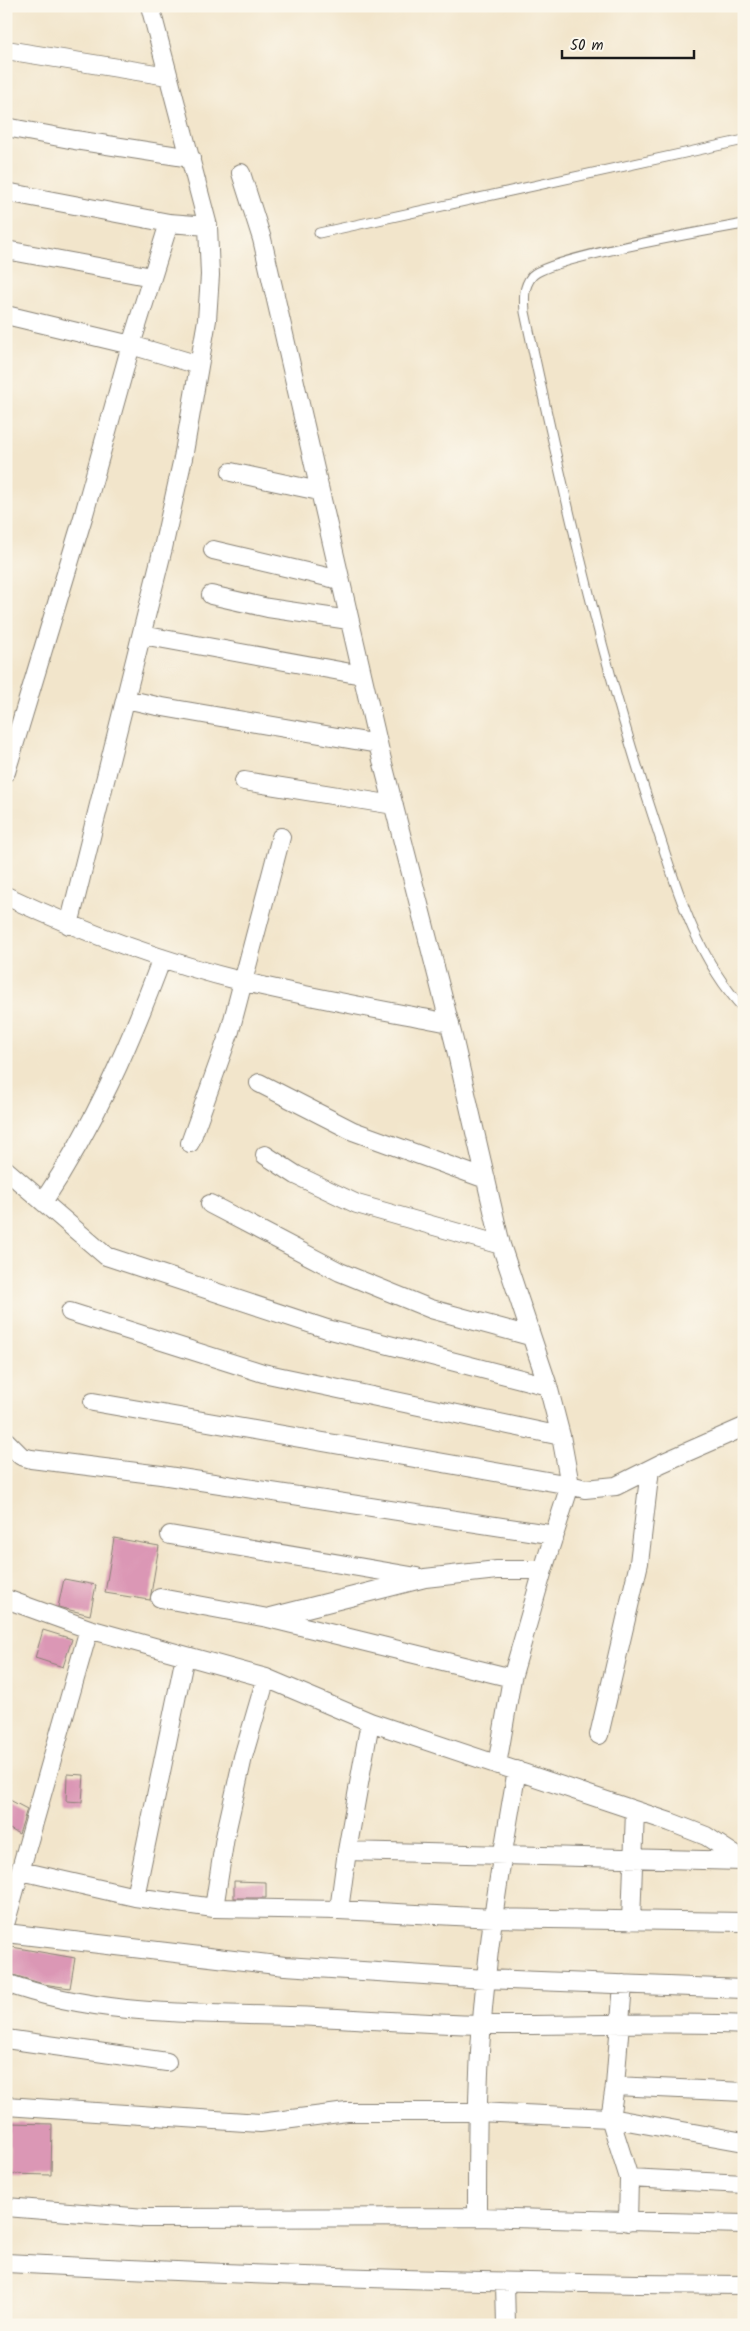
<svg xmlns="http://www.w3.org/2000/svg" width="750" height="2331" font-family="Kalam,sans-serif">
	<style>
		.building { fill: #db97b5 }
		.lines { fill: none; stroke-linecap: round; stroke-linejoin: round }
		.lane-casing { stroke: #878074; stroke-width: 11 }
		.street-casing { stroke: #878074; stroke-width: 20 }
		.lane { stroke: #fff; stroke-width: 9 }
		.street { stroke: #fff; stroke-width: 18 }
	</style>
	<rect width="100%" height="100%" fill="#fbf7ec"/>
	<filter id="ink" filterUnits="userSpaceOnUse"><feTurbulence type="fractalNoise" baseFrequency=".02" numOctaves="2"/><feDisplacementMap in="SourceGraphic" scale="10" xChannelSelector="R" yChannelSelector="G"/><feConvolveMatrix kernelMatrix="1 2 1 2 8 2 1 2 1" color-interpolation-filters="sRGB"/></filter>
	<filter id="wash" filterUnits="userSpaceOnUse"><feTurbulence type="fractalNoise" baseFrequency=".0096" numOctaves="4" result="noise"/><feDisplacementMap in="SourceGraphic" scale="20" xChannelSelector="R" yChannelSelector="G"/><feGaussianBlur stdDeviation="1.12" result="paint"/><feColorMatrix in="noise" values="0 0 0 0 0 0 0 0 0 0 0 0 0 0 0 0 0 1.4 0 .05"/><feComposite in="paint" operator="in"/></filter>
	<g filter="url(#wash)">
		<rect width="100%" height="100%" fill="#f2e5cb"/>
		<g id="blocks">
			<path class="building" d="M 114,1538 L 159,1546 L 150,1600 L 105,1593 Z
				M 64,1579 L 96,1585 L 90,1615 L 58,1607 Z
				M 43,1630 L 72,1639 L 63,1667 L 35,1658 Z
				M 67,1774 L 84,1775 L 82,1802 L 66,1801 Z
				M 6,1798 L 27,1809 L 19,1834 L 6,1827 Z
				M 234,1881 L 266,1882 L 266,1898 L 234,1898 Z
				M 12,1947 L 75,1958 L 70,1988 L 43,1984 L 7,1973 Z
				M 10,2123 L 52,2124 L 51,2175 L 9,2174 Z"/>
		</g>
	</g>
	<g filter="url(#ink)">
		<use href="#blocks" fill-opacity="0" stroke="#878074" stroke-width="1"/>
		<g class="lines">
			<defs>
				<path id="lane" d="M 744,224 C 711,230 548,258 532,276 C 523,287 524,299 525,312 C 561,482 599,652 653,816 C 675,883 695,957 744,1009
					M 319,233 L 744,140"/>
				<path id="street" d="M 6,50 L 168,76
					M 6,127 L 75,140 L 191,158
					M 241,173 L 262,239 L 381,756 L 454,1041 L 501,1245 L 548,1386 L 561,1436 L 570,1485 L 543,1570 L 512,1678 L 497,1765
					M 6,192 L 169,223 L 208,226
					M 6,250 L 152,277
					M 6,315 L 131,345 L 199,365
					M 231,472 L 319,491
					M 213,550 L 340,580
					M 211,595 L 268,608 L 349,620
					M 142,635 L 362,675
					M 126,699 L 157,706 L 378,744
					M 6,772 L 84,514 L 131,345 L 169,223
					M 244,781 L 394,805
					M 6,896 C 83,932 163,962 245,982 C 313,998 382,1010 450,1023
					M 69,925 L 163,548 L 183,458 L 207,320 L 210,275 L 208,226 L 150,6
					M 259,1083 L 353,1131 L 486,1179
					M 190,1143 L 230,1031 L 281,837
					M 265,1155 L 296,1175 L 357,1204 L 501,1245
					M 6,1170 L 106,1256 L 327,1329 L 548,1386
					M 43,1202 C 94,1126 130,1044 162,958
					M 210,1204 L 340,1272 L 431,1309 L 530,1336
					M 70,1312 L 263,1373 L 561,1436
					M 93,1402 L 570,1485 L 585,1489 L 616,1486 L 662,1463 L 744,1427
					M 6,1441 L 21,1456 L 31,1459 L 161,1475 L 555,1535
					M 170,1535 L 417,1577
					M 160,1598 L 268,1618 L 512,1678
					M 6,1599 L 89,1629 L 266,1678 L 370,1722 L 670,1822 L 706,1836 L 744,1861
					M 271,1617 L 425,1578 L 497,1570 L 543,1570
					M 599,1735 L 639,1563 L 650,1469
					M 347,1851 L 743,1861
					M 21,1871 L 135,1897 L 214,1908 L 339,1910 L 494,1918 L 744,1922
					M 135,1897 L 185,1656
					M 214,1908 L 225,1837 L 243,1757 L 266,1678
					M 339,1910 L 347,1851 L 370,1722
					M 6,1921 L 89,1629
					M 631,1921 L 635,1811
					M 6,1933 L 285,1966 L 486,1979 L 744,1989
					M 6,1983 C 97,2016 195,2013 290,2016 C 355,2018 419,2024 483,2025 C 570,2026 657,2021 744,2025
					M 623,1984 L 615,2086 L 610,2118 L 629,2178 L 628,2222
					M 6,2039 L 167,2062
					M 615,2086 L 744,2092
					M 6,2106 L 260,2123 L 347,2112 L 477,2112 L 610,2118 L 744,2142
					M 629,2178 L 744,2184
					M 6,2207 L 145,2218 L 477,2217 L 744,2224
					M 477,2217 C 477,2138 477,2057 486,1978 C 493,1908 505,1839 517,1770
					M 6,2263 C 252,2276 498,2283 744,2285
					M 505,2283 L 506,2325"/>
			</defs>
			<use href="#lane" class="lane-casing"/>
			<use href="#street" class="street-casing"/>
			<use href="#lane" class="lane"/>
			<use href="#street" class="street"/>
		</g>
	</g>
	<rect width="750" height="2331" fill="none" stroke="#fbf7ec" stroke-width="25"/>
	<path d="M562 50v8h132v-8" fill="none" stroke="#1c1c1c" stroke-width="2.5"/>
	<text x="570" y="50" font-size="15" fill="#1c1c1c" stroke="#fbf7ec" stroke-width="4" paint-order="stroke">50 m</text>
</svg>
